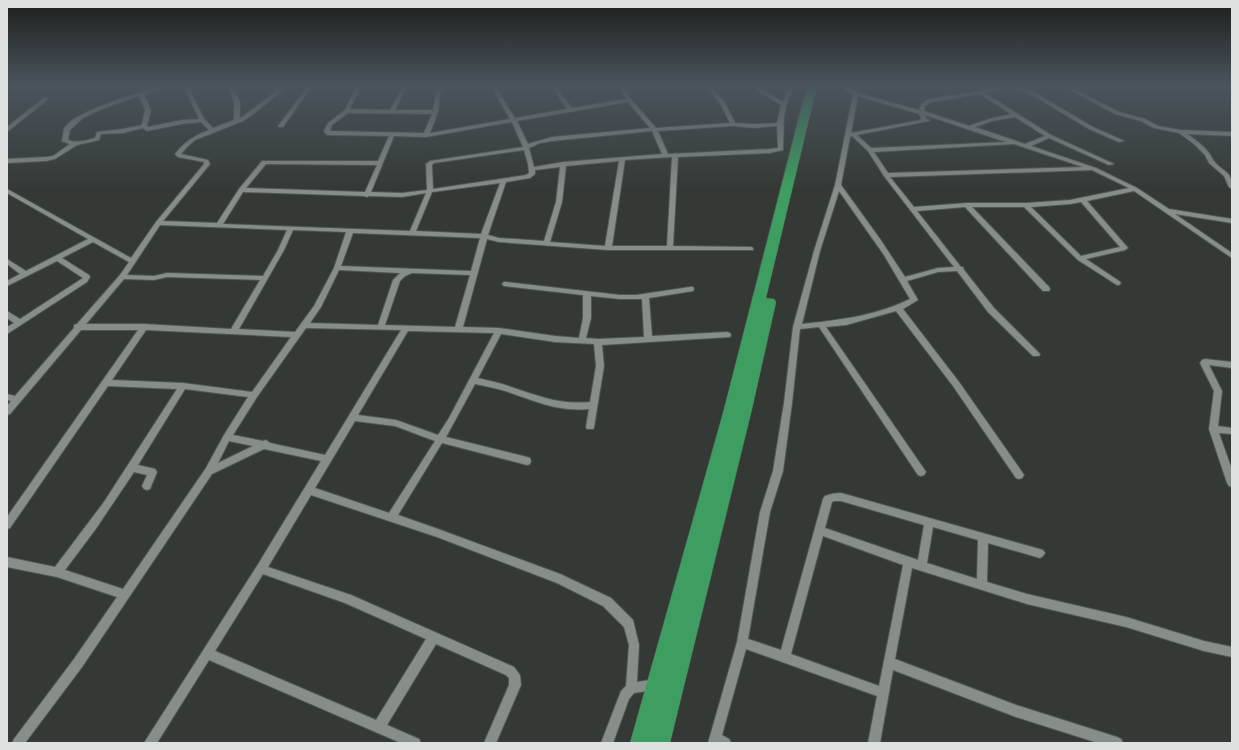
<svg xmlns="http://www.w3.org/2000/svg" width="1239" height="750" font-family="Jost,sans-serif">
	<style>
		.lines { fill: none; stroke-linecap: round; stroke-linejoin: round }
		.minor-casing { stroke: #525653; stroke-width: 2 }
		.motorway-casing { stroke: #525653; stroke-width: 1 }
		.minor { fill: #878d88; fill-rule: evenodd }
		.motorway { fill: #3e9e61; fill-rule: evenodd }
	</style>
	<rect width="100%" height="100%" fill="#343935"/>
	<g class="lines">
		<defs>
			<path id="minor" d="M 162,86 L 167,86 L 144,95 L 151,110 L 147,126 L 148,127 L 182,120 L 199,119 L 184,86 L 188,86 L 204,119 L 213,128 L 234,120 L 234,101 L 227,86 L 231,86 L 240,101 L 240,118 L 253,109 L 279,88 L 283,86 L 288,86 L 252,115 L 243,121 L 195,140 L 187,147 L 181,154 L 208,160 L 210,164 L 163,221 L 217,223 L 239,189 L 262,161 L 378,161 L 389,136 L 328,135 L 326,134 L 324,131 L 328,123 L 345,110 L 357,86 L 361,86 L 350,109 L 390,110 L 403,86 L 407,86 L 395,110 L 433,110 L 437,86 L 441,86 L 438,112 L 430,133 L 510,119 L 491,86 L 495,86 L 515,118 L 567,109 L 551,86 L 555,86 L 572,108 L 626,99 L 618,86 L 622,86 L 631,99 L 656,128 L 730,123 L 720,103 L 705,86 L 709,86 L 724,101 L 735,123 L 755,124 L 777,123 L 781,105 L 756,90 L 754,86 L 758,86 L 760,88 L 783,102 L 790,86 L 794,86 L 787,103 L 784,116 L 783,150 L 770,153 L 678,157 L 673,246 L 751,247 L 753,248 L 753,250 L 608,250 L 499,242 L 487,239 L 463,327 L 499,328 L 555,336 L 579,338 L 583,318 L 583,295 L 504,286 L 502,284 L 504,282 L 506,282 L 620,295 L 636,295 L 690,287 L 693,287 L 694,289 L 693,291 L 649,298 L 652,336 L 727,332 L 730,333 L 731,335 L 730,337 L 602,345 L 604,366 L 594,427 L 593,429 L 587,429 L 586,427 L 589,409 C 557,412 535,401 505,391 C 496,388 485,386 475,384 L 446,437 L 527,457 L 530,458 L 531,461 L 530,464 L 527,465 L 442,443 L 398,515 L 438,529 L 560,574 L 611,598 L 633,620 L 634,624 L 639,645 L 637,682 L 656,679 L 660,681 L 662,685 L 660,689 L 634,693 L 629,699 L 613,743 L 601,743 L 621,691 L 626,686 L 629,645 L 624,627 L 603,606 L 557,583 L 437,537 L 311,495 L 268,567 L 351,595 L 514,667 L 520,675 L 521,685 L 496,743 L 484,743 L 509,685 L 509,678 L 506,675 L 436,644 L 387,725 L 419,739 L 421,743 L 401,743 L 209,660 L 157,743 L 144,743 L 257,566 L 321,461 L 264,449 L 212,474 L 82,667 L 25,743 L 12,743 L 14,739 L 74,659 L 117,597 L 57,577 L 7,567 L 7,557 L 55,567 L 104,502 L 177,389 L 108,386 L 10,528 L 7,529 L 7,517 L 138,330 L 81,330 L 10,414 L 7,415 L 7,406 L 11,401 L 7,400 L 7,394 L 15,396 L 74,328 L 74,325 L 77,324 L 120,275 L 129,262 L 93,242 L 62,258 L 89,275 L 90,277 L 87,282 L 7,334 L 7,327 L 14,323 L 7,318 L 7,311 L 20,319 L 83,278 L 57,261 L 7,286 L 7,281 L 20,274 L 7,264 L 7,259 L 26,271 L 88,239 L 7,193 L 7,189 L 131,258 L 156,222 L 204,164 L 204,162 L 178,157 L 175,154 C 184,142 195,135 209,130 L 201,122 L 182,124 L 147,131 L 143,128 L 123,133 L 101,134 L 99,140 L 77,145 L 55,159 L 46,161 L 7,163 L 7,159 L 46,157 L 53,156 L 70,144 L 62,141 C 63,138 63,132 64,129 C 73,111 141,92 162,86 ZM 139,96 L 145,110 L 142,125 L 123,129 L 97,132 L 95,138 C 86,141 77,143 68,140 L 70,130 L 83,118 L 102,109 ZM 628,102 L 650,128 L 552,137 L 528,144 L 517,121 ZM 348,113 L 432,114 L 424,133 L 330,131 L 332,125 ZM 512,122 L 523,147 L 430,161 L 426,164 L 427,190 L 402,193 L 371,192 L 394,136 L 426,137 ZM 733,126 L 755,128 L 777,126 L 778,148 L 770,149 L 668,154 L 658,131 ZM 652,131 L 662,154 L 563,162 L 534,167 L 529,148 L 540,143 L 552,141 ZM 524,150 L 528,164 L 529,173 L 526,175 L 433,189 L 432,165 L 434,163 ZM 672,157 L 667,246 L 612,246 L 625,160 ZM 619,161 L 605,246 L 550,242 L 562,202 L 566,166 ZM 266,164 L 377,165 L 365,192 L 246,188 ZM 560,167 L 556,202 L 544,241 L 499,238 L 488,235 L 506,182 L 530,178 L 535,174 L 535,170 ZM 500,183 L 481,234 L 416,231 L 432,192 ZM 243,192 L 364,196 L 367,197 L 369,196 L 402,197 L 426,193 L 410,231 L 223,224 ZM 160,225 L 287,230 L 278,250 L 263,276 L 167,273 L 154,276 L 127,275 ZM 293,230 L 346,232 L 334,268 L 314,306 L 295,332 L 239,329 L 284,250 ZM 353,233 L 480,238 L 471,271 L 341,266 ZM 339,270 L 400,273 L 393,280 L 378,325 L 310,323 L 321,307 ZM 412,273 L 470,275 L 455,327 L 385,325 L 400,281 L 405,276 ZM 167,277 L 260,280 L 231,329 L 144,324 L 86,324 L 124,279 L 154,280 ZM 591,296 L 620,299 L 642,299 L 644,337 L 598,339 L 586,338 L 591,318 ZM 306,328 L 401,330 L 325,455 L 270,443 L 266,440 L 263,441 L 233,435 L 257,397 ZM 146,330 L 291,337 L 252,392 L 183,383 L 112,380 ZM 408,331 L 494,333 L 449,418 L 438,435 L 396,420 L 358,415 ZM 501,334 L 555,342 L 594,344 L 596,366 L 590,402 C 559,405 539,396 511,387 C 501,383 489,381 478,378 ZM 185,389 L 248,397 L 224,435 L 206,468 L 123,589 L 65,570 L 95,530 L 134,472 L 147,475 L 142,486 L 144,489 L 147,490 L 150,489 L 157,472 L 155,469 L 138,465 ZM 355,421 L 395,426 L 435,441 L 389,513 L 315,488 ZM 229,441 L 253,446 L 218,463 ZM 263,574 L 345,603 L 426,639 L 376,720 L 215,651 Z
				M 308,86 L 312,86 L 283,127 L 279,127 L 278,126 Z
				M 844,86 L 848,86 L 849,88 L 858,93 L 919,110 L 921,104 L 929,99 L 1012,86 L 1020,86 L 1019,87 L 1034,92 L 1093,127 L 1124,141 L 1119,142 L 1089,129 L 1030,94 L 1013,88 L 985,93 L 1051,135 L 1114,164 L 1109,165 L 1049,138 L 1031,146 L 1096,168 L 1137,188 L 1169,209 L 1232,219 L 1232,223 L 1175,214 L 1232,253 L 1232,258 L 1134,191 L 1087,201 L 1128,248 L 1125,250 L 1086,259 L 1119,281 L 1121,283 L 1119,285 L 1117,285 L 1078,260 L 1024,207 L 972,207 L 1049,287 L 1050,289 L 1049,291 L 1043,291 L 965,207 L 917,211 L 961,267 L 963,267 L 964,270 L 994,308 L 1040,354 L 1039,356 L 1033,356 L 988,312 L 957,271 L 938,272 L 907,281 L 918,300 L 903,309 L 959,382 L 1022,472 L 1024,475 L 1022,478 L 1019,479 L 1016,478 L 953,386 L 896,311 L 846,325 L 826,327 L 924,469 L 926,472 L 924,475 L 921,476 L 918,475 L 819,327 L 800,329 L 792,403 L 783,471 L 770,512 L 748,639 L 781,650 L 823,499 L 825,496 C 830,494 835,493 841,493 L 1043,550 L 1045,553 L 1043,556 L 1040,558 L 988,543 L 987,582 L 1027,594 L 1126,617 L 1204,641 L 1232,647 L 1232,657 L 1204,651 L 1126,627 L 1027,604 L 912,568 L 895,659 L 1016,705 L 1117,737 L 1121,739 L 1123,743 L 1098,743 L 1016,717 L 893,670 L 880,743 L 868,743 L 877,696 L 746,649 L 722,735 L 729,739 L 731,743 L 708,743 L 737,642 L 760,512 L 773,471 L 784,403 L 793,327 L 814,251 L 835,185 L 853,95 L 845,90 ZM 980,94 L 1011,114 L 989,119 L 969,126 L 924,111 L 925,106 L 931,102 ZM 858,96 L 919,114 L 921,118 L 921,120 L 851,133 ZM 925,115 L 1006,142 L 871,148 L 857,135 L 929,121 L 930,120 L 926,119 ZM 1015,117 L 1045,136 L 1025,144 L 975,127 L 992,121 ZM 852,136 L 868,151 L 884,176 L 954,267 L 938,268 L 905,277 L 880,239 L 841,185 L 850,137 ZM 1014,144 L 1083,167 L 888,173 L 874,152 ZM 1092,170 L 1129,188 L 1070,200 L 1026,203 L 967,203 L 914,207 L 890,177 ZM 839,191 L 884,255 L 910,299 C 876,316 839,320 802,324 L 820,251 ZM 1081,202 L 1120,247 L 1081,256 L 1031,207 L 1070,204 ZM 834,501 L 841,501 L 924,525 L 918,560 L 825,528 L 832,502 ZM 933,527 L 978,540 L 977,579 L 927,563 ZM 823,536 L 903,565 L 879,686 L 791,654 Z
				M 1063,86 L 1068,86 L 1119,112 L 1145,119 L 1158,126 L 1181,130 L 1232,132 L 1232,136 L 1187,134 C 1195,139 1203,145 1209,153 C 1211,155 1212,159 1214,161 C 1224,174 1232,169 1232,189 L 1229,187 L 1224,176 L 1209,163 L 1205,155 L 1194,144 L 1179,133 L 1154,128 L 1141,121 L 1115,114 Z
				M 45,97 L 47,98 L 47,100 L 7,132 L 7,127 Z
				M 1205,359 L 1232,362 L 1232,368 L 1209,365 L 1222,391 L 1218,426 L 1232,428 L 1232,434 L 1219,433 L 1232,470 L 1232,487 L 1229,486 L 1227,483 L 1209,429 L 1214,391 L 1200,363 L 1202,360 Z"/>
			<path id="motorway" d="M 807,86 L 817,86 L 766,298 L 774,299 L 776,302 L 752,409 L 670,743 L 630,743 L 723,413 Z"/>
		</defs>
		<use href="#minor" class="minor-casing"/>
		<use href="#motorway" class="motorway-casing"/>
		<use href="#minor" class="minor"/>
		<use href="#motorway" class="motorway"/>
	</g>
	<linearGradient id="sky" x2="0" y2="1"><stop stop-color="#1d1f1d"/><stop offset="0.45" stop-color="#4a545c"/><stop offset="1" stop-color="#4a545c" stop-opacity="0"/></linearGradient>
	<rect width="1239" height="190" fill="url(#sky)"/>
	<rect width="1239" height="750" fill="none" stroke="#dee1df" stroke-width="16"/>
</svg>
